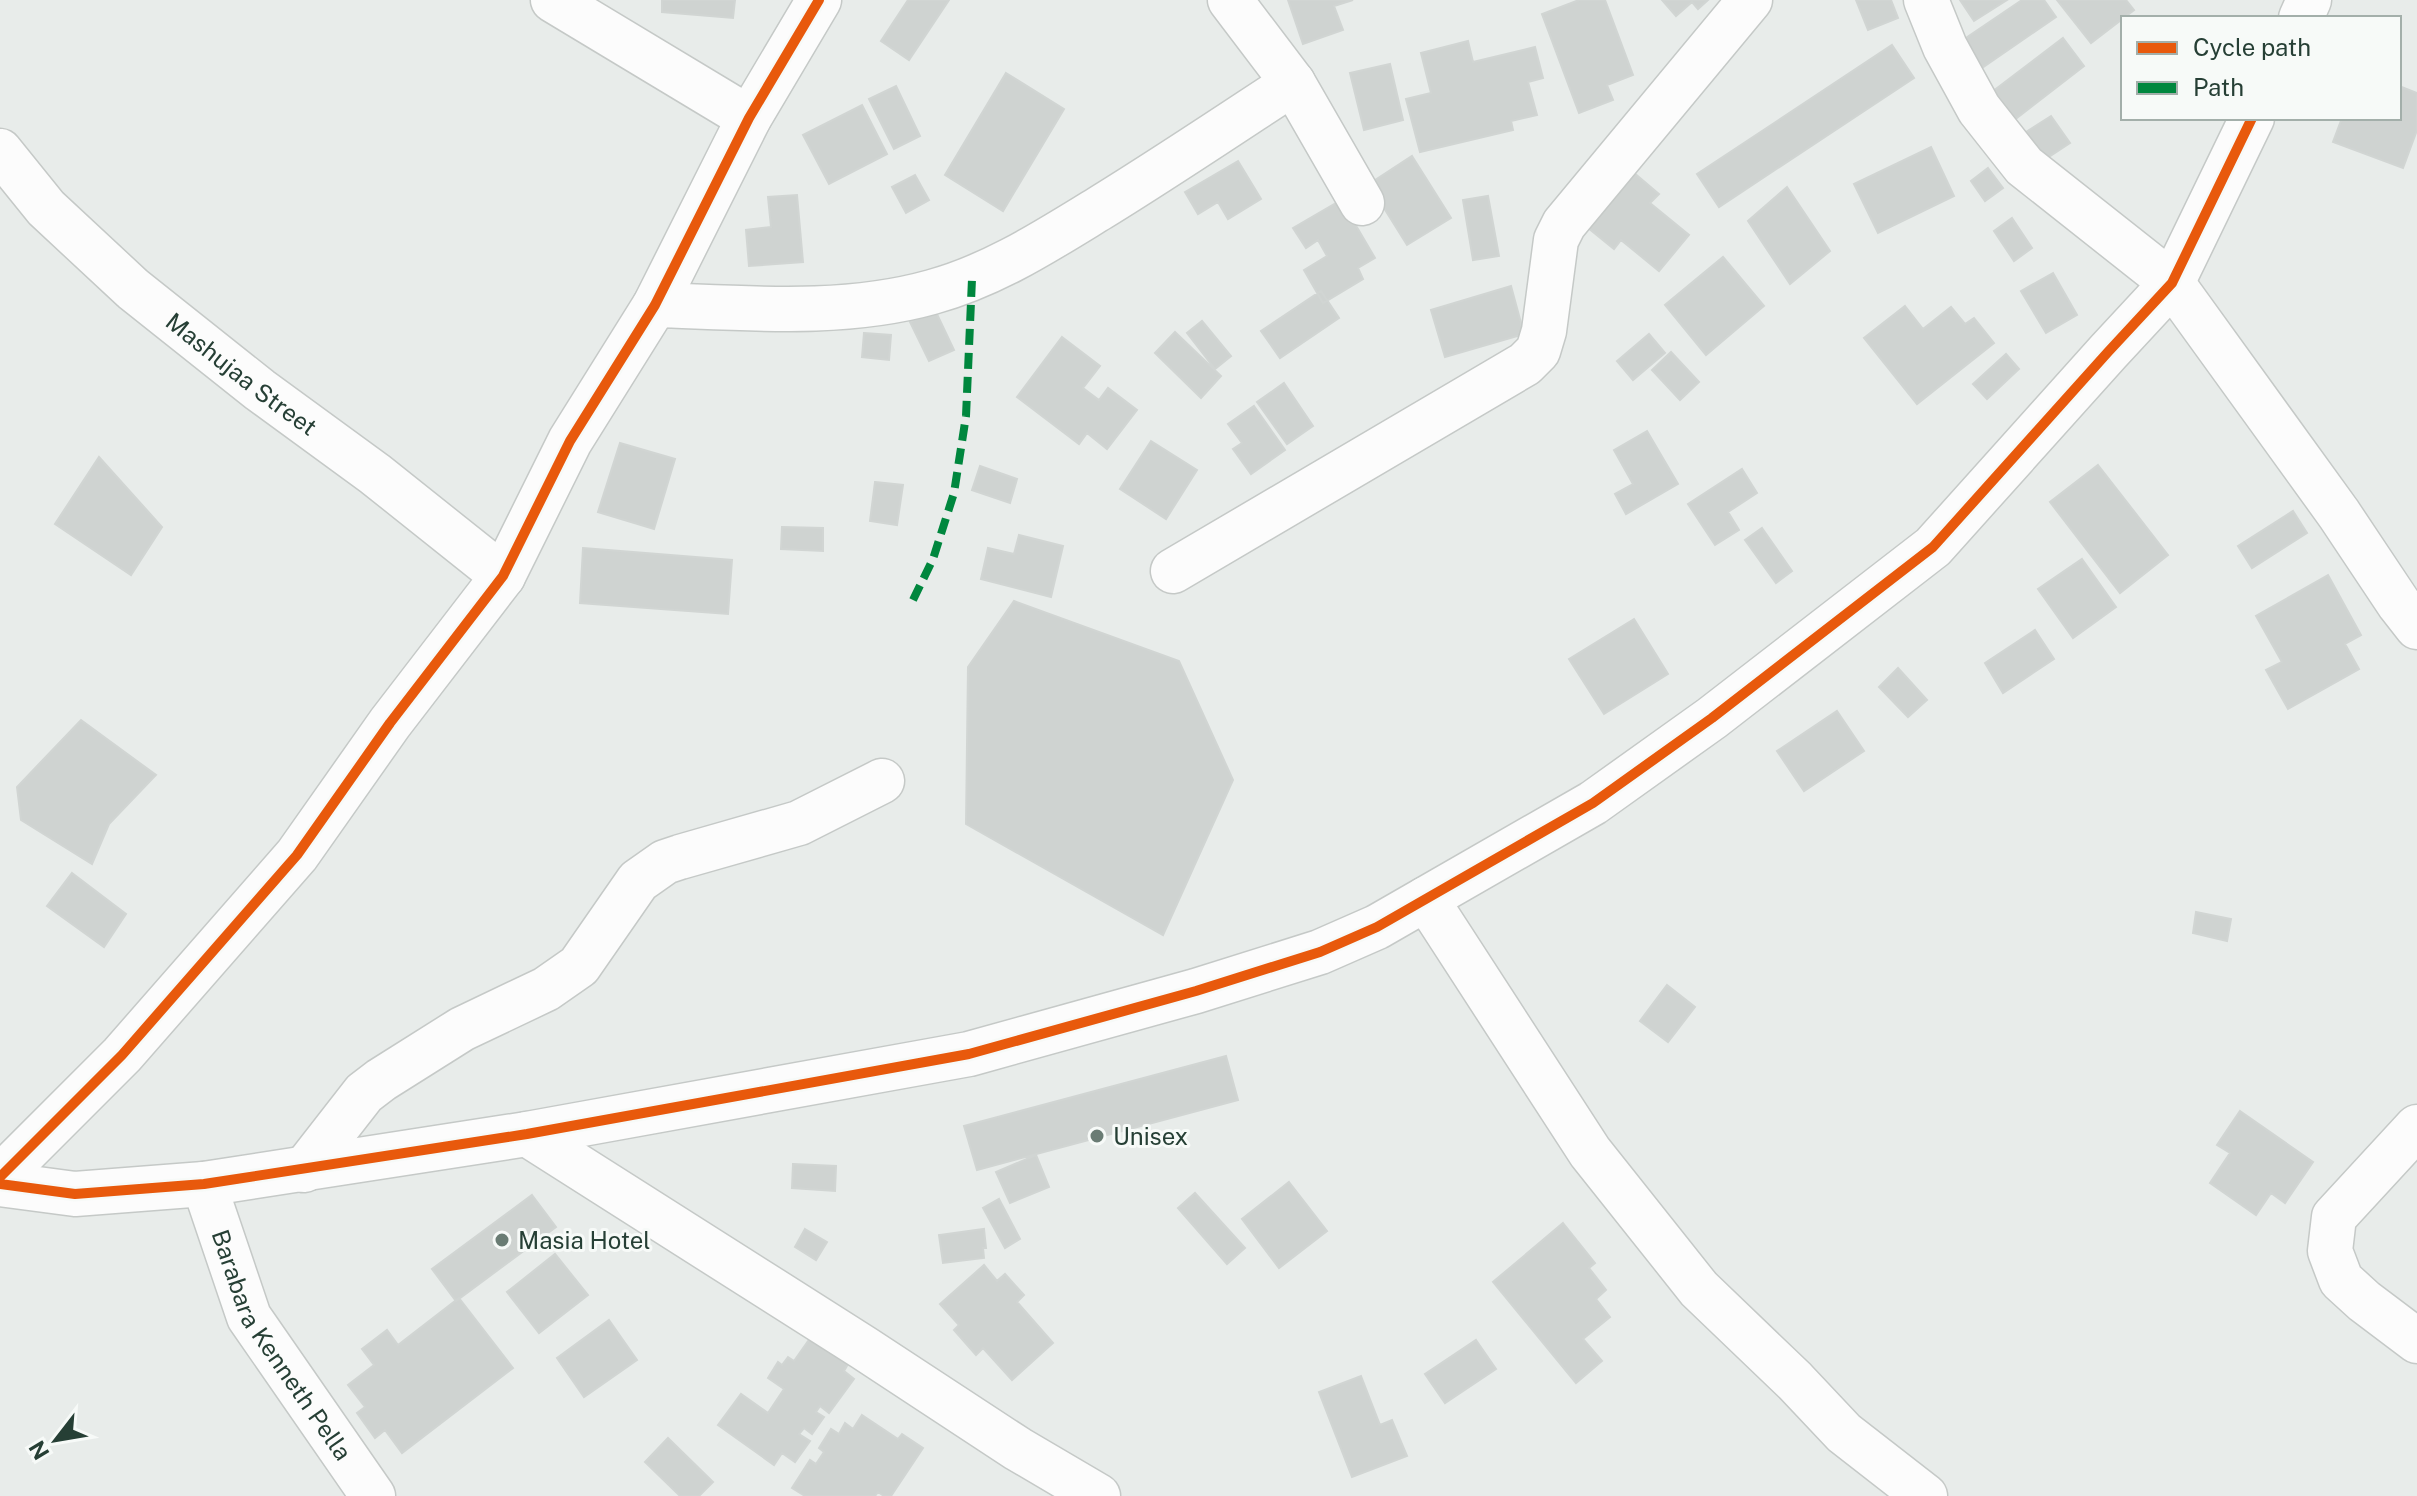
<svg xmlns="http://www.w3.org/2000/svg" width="2417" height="1496" font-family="'Public Sans',sans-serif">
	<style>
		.building { fill: #cfd3d1; stroke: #d1d5d3; stroke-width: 2 }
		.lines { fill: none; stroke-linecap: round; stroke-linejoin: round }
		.minor-casing { stroke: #c5c9c7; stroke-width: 47 }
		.minor { stroke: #fcfcfc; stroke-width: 44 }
		.quiet { stroke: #00873e; stroke-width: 8; stroke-dasharray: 16 8; stroke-linecap: butt }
		.cycleway-casing { stroke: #f7faf8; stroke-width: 15 }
		.cycleway { stroke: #e8590c; stroke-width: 10 }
		.poi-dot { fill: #6a7c74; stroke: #f7faf8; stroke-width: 3 }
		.labels { text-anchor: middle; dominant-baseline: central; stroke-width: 6; stroke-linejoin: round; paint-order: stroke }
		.street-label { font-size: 24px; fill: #263f35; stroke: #f7faf8 }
		.poi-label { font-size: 24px; fill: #263f35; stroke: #f7faf8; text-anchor: start }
	</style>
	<rect width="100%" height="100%" fill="#e8ecea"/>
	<path class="building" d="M 662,0 L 735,0 L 733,18 L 662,12 Z
		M 908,0 L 949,0 L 909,60 L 881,41 Z
		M 1288,0 L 1353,0 L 1334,6 L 1343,30 L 1303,44 Z
		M 1579,0 L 1605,0 L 1633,75 L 1607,85 L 1613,100 L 1579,113 L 1542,14 Z
		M 1662,0 L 1708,0 L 1698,9 L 1692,2 L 1676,16 Z
		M 1856,0 L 1891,0 L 1898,18 L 1868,30 Z
		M 1960,0 L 2007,0 L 1974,21 Z
		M 2022,0 L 2044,0 L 2056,17 L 1976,72 L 1957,44 Z
		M 2057,0 L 2126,0 L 2134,10 L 2091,43 Z
		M 2063,38 L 2084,66 L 2009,124 L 1988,95 Z
		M 1468,41 L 1473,62 L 1535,47 L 1543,78 L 1528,82 L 1537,115 L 1511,121 L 1513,130 L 1420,152 L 1406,99 L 1431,93 L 1421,53 Z
		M 1892,45 L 1914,78 L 1719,207 L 1697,174 Z
		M 1390,64 L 1403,120 L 1364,130 L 1350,73 Z
		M 1006,73 L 1064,109 L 1003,211 L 945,175 Z
		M 896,86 L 920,136 L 894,149 L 869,99 Z
		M 2399,86 L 2417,93 L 2417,130 L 2403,168 L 2333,142 L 2342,118 L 2399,118 Z
		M 862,105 L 887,154 L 829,184 L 803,135 Z
		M 2051,116 L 2070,143 L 2044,160 L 2026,132 Z
		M 1931,147 L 1954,196 L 1878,233 L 1854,184 Z
		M 1412,156 L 1451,218 L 1407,245 L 1369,184 Z
		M 1238,161 L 1261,199 L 1228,219 L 1218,202 L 1198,214 L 1185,192 Z
		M 1988,168 L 2003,188 L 1985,201 L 1971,181 Z
		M 1633,172 L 1659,194 L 1650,203 L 1689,235 L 1659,271 L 1621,240 L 1614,249 L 1587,227 Z
		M 915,175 L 929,200 L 906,213 L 892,187 Z
		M 1787,187 L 1830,251 L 1790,284 L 1748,221 Z
		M 797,195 L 803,262 L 749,266 L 746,230 L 771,227 L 768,197 Z
		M 1488,196 L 1499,256 L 1473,260 L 1463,200 Z
		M 1341,200 L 1375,258 L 1358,268 L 1363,279 L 1323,303 L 1304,270 L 1327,256 L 1318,240 L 1306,248 L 1293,228 Z
		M 2012,218 L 2032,248 L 2014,261 L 1994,231 Z
		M 1723,257 L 1764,306 L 1706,355 L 1665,305 Z
		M 2053,273 L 2077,315 L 2046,333 L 2021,291 Z
		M 1511,286 L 1524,334 L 1445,357 L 1431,310 Z
		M 1321,291 L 1339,318 L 1280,358 L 1261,331 Z
		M 1905,306 L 1923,329 L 1951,307 L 1965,324 L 1974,318 L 1994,343 L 1917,404 L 1864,338 Z
		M 935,310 L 954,350 L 929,361 L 910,322 Z
		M 1202,321 L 1231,356 L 1215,369 L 1187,333 Z
		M 1175,332 L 1221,376 L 1201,398 L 1155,353 Z
		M 864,333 L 891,335 L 889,360 L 862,357 Z
		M 1649,334 L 1665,353 L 1633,380 L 1617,361 Z
		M 1062,337 L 1100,366 L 1083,388 L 1099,400 L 1108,388 L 1137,410 L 1107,449 L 1087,433 L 1079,444 L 1017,397 Z
		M 1671,352 L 1699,382 L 1680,400 L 1652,370 Z
		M 2006,354 L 2019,369 L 1987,399 L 1973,384 Z
		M 1284,383 L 1313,426 L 1287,444 L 1257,402 Z
		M 1254,406 L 1285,450 L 1251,474 L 1233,449 L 1242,443 L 1228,424 Z
		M 1647,431 L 1678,484 L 1626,514 L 1615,494 L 1633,484 L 1614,450 Z
		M 1151,441 L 1197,470 L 1166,519 L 1120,489 Z
		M 620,443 L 675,459 L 654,529 L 598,512 Z
		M 99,457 L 162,527 L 131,575 L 55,524 Z
		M 2098,465 L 2168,555 L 2120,593 L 2050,502 Z
		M 980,466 L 1017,479 L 1010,503 L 972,490 Z
		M 1742,469 L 1757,493 L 1728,512 L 1739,530 L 1715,545 L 1688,504 Z
		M 875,482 L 903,485 L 897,525 L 870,521 Z
		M 2293,511 L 2307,533 L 2252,568 L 2238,546 Z
		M 782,527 L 823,528 L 823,551 L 781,549 Z
		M 1762,528 L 1792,571 L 1776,583 L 1745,540 Z
		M 1019,535 L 1063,546 L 1051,597 L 981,579 L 988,548 L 1014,554 Z
		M 583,548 L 732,560 L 728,614 L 580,603 Z
		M 2082,559 L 2116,607 L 2073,638 L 2038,589 Z
		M 2328,575 L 2361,635 L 2345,644 L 2359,669 L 2288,709 L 2266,670 L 2282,662 L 2256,616 Z
		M 1014,601 L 1179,661 L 1233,780 L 1163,935 L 966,824 L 968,667 Z
		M 1634,619 L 1668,674 L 1604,714 L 1569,659 Z
		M 2035,630 L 2054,659 L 2003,693 L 1985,663 Z
		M 1898,668 L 1927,700 L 1908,717 L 1879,687 Z
		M 1837,711 L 1864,751 L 1804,791 L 1777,751 Z
		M 81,720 L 156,775 L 109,824 L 92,864 L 21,820 L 17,787 Z
		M 72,873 L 126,914 L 104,947 L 47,906 Z
		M 2196,912 L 2231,919 L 2227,941 L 2193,933 Z
		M 1667,985 L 1695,1007 L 1668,1042 L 1640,1021 Z
		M 1226,1056 L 1238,1100 L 977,1170 L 964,1126 Z
		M 2240,1111 L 2313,1162 L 2285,1203 L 2271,1193 L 2256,1215 L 2210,1183 L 2230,1153 L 2217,1145 Z
		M 1036,1155 L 1049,1187 L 1010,1203 L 996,1172 Z
		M 793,1164 L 836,1166 L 835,1191 L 792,1188 Z
		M 1289,1182 L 1327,1231 L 1279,1268 L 1242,1219 Z
		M 1195,1193 L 1245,1248 L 1227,1264 L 1178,1208 Z
		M 532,1195 L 556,1227 L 456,1301 L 432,1269 Z
		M 999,1199 L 1020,1239 L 1005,1248 L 983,1208 Z
		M 1563,1223 L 1595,1263 L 1589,1268 L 1606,1290 L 1596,1299 L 1610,1317 L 1583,1339 L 1602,1361 L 1576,1383 L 1493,1282 Z
		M 805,1229 L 827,1242 L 816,1260 L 795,1247 Z
		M 984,1229 L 986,1248 L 983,1248 L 984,1258 L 943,1263 L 939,1235 Z
		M 555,1254 L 588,1295 L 539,1333 L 507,1292 Z
		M 984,1265 L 997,1281 L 1005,1274 L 1024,1295 L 1017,1302 L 1053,1343 L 1012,1380 L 983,1348 L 976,1355 L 954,1330 L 959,1325 L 940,1304 Z
		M 459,1298 L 513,1368 L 402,1453 L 385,1430 L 375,1438 L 357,1413 L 365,1407 L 348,1385 L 374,1365 L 362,1349 L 387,1330 L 398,1345 Z
		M 609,1320 L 637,1360 L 584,1397 L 557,1358 Z
		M 811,1337 L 848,1364 L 844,1371 L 854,1379 L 829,1413 L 820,1406 L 816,1412 L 824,1417 L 812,1434 L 804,1428 L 799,1434 L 810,1441 L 795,1462 L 782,1453 L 774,1465 L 718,1425 L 741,1394 L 768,1413 L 784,1389 L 768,1378 L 778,1362 L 782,1365 L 788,1357 L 794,1361 Z
		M 1476,1340 L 1496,1369 L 1445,1403 L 1425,1374 Z
		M 1361,1376 L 1380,1425 L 1392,1420 L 1407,1456 L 1352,1477 L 1319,1392 Z
		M 862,1415 L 898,1439 L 902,1434 L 923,1448 L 891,1496 L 884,1496 L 878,1492 L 875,1496 L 805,1496 L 792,1488 L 810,1460 L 816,1464 L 824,1452 L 819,1448 L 831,1429 L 839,1434 L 845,1423 L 853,1429 Z
		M 668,1438 L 713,1482 L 699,1496 L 680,1496 L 645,1462 Z"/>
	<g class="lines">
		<defs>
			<g id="minor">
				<path d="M 553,0 L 749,118"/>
				<path d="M 1230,0 L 1293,83 L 1362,203"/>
				<path d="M 1926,0 L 1945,47 L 1979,109 L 2024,166 L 2172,283 L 2339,514 L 2399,604 L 2417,627"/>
				<path d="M 2301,18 L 2309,0"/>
				<path id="s1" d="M 0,151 L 46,208 L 133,289 L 260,390 L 375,474 L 503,576"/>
				<path d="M 655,305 C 747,308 843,317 932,292 C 994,275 1046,241 1100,208 C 1165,168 1229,125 1293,83"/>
				<path d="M 1173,571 L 1525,364 L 1538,351 L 1544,331 L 1556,240 L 1564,224 L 1750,0"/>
				<path d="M 1426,899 L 1590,1152 L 1699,1289 L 1795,1381 L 1844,1433 L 1925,1496"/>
				<path d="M 2417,1127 L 2334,1217 L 2330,1251 L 2341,1280 L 2364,1301 L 2417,1341"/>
				<path d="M 527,1134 L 864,1348 L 1018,1449 L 1098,1496"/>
				<path d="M 304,1170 L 364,1093 L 381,1080 L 462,1029 L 546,989 L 579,966 L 638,881 L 665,862 L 680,857 L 799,823 L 882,781"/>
				<path d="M 0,1177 L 122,1055 L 297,855 L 390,723 L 503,576 L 570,441 L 655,305 L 749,118 L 819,0"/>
				<path d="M 0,1184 L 75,1194 L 204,1184 L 527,1134 L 969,1054 L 1196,991 L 1320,952 L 1377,927 L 1593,803 L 1712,718 L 1933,547 L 2108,352 L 2172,283 L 2252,118"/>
				<path id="s2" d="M 204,1184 L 249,1317 L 373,1496"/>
			</g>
		</defs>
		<use href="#minor" class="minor-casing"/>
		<use href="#minor" class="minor"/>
		<path class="quiet" d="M 913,600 L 933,559 L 954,493 L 966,416 L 972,279"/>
		<defs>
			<path id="cycleway" d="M 0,1177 L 122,1055 L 297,855 L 390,723 L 503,576 L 570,441 L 655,305 L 749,118 L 819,0
				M 0,1184 L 75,1194 L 204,1184 L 527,1134 L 969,1054 L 1196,991 L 1320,952 L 1377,927 L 1593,803 L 1712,718 L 1933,547 L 2108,352 L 2172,283 L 2252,118"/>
		</defs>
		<use href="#cycleway" class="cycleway-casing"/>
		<use href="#cycleway" class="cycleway"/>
	</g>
	<g class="poi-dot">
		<circle cx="1097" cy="1136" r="8"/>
		<circle cx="502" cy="1240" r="8"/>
	</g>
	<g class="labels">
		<g class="street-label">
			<text stroke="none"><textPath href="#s1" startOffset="330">Mashujaa Street</textPath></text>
			<text stroke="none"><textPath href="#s2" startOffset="180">Barabara Kenneth Pella</textPath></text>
		</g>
		<g class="poi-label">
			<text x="1113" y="1136">Unisex</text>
			<text x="518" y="1240">Masia Hotel</text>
		</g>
	</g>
	<rect x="2121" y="16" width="280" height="104" fill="#f7faf8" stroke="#a3afaa" stroke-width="2"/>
	<rect x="2137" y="42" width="40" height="12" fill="#e8590c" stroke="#a3afaa" stroke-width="2"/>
	<text x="2193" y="56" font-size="24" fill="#263f35">Cycle path</text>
	<rect x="2137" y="82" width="40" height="12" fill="#00873e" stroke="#a3afaa" stroke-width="2"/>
	<text x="2193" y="96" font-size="24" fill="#263f35">Path</text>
	<g transform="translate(56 1440) rotate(239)" stroke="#f7faf8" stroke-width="6" paint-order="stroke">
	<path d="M0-6L14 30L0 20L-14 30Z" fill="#263f35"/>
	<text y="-12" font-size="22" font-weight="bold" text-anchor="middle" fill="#263f35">N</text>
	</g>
</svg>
